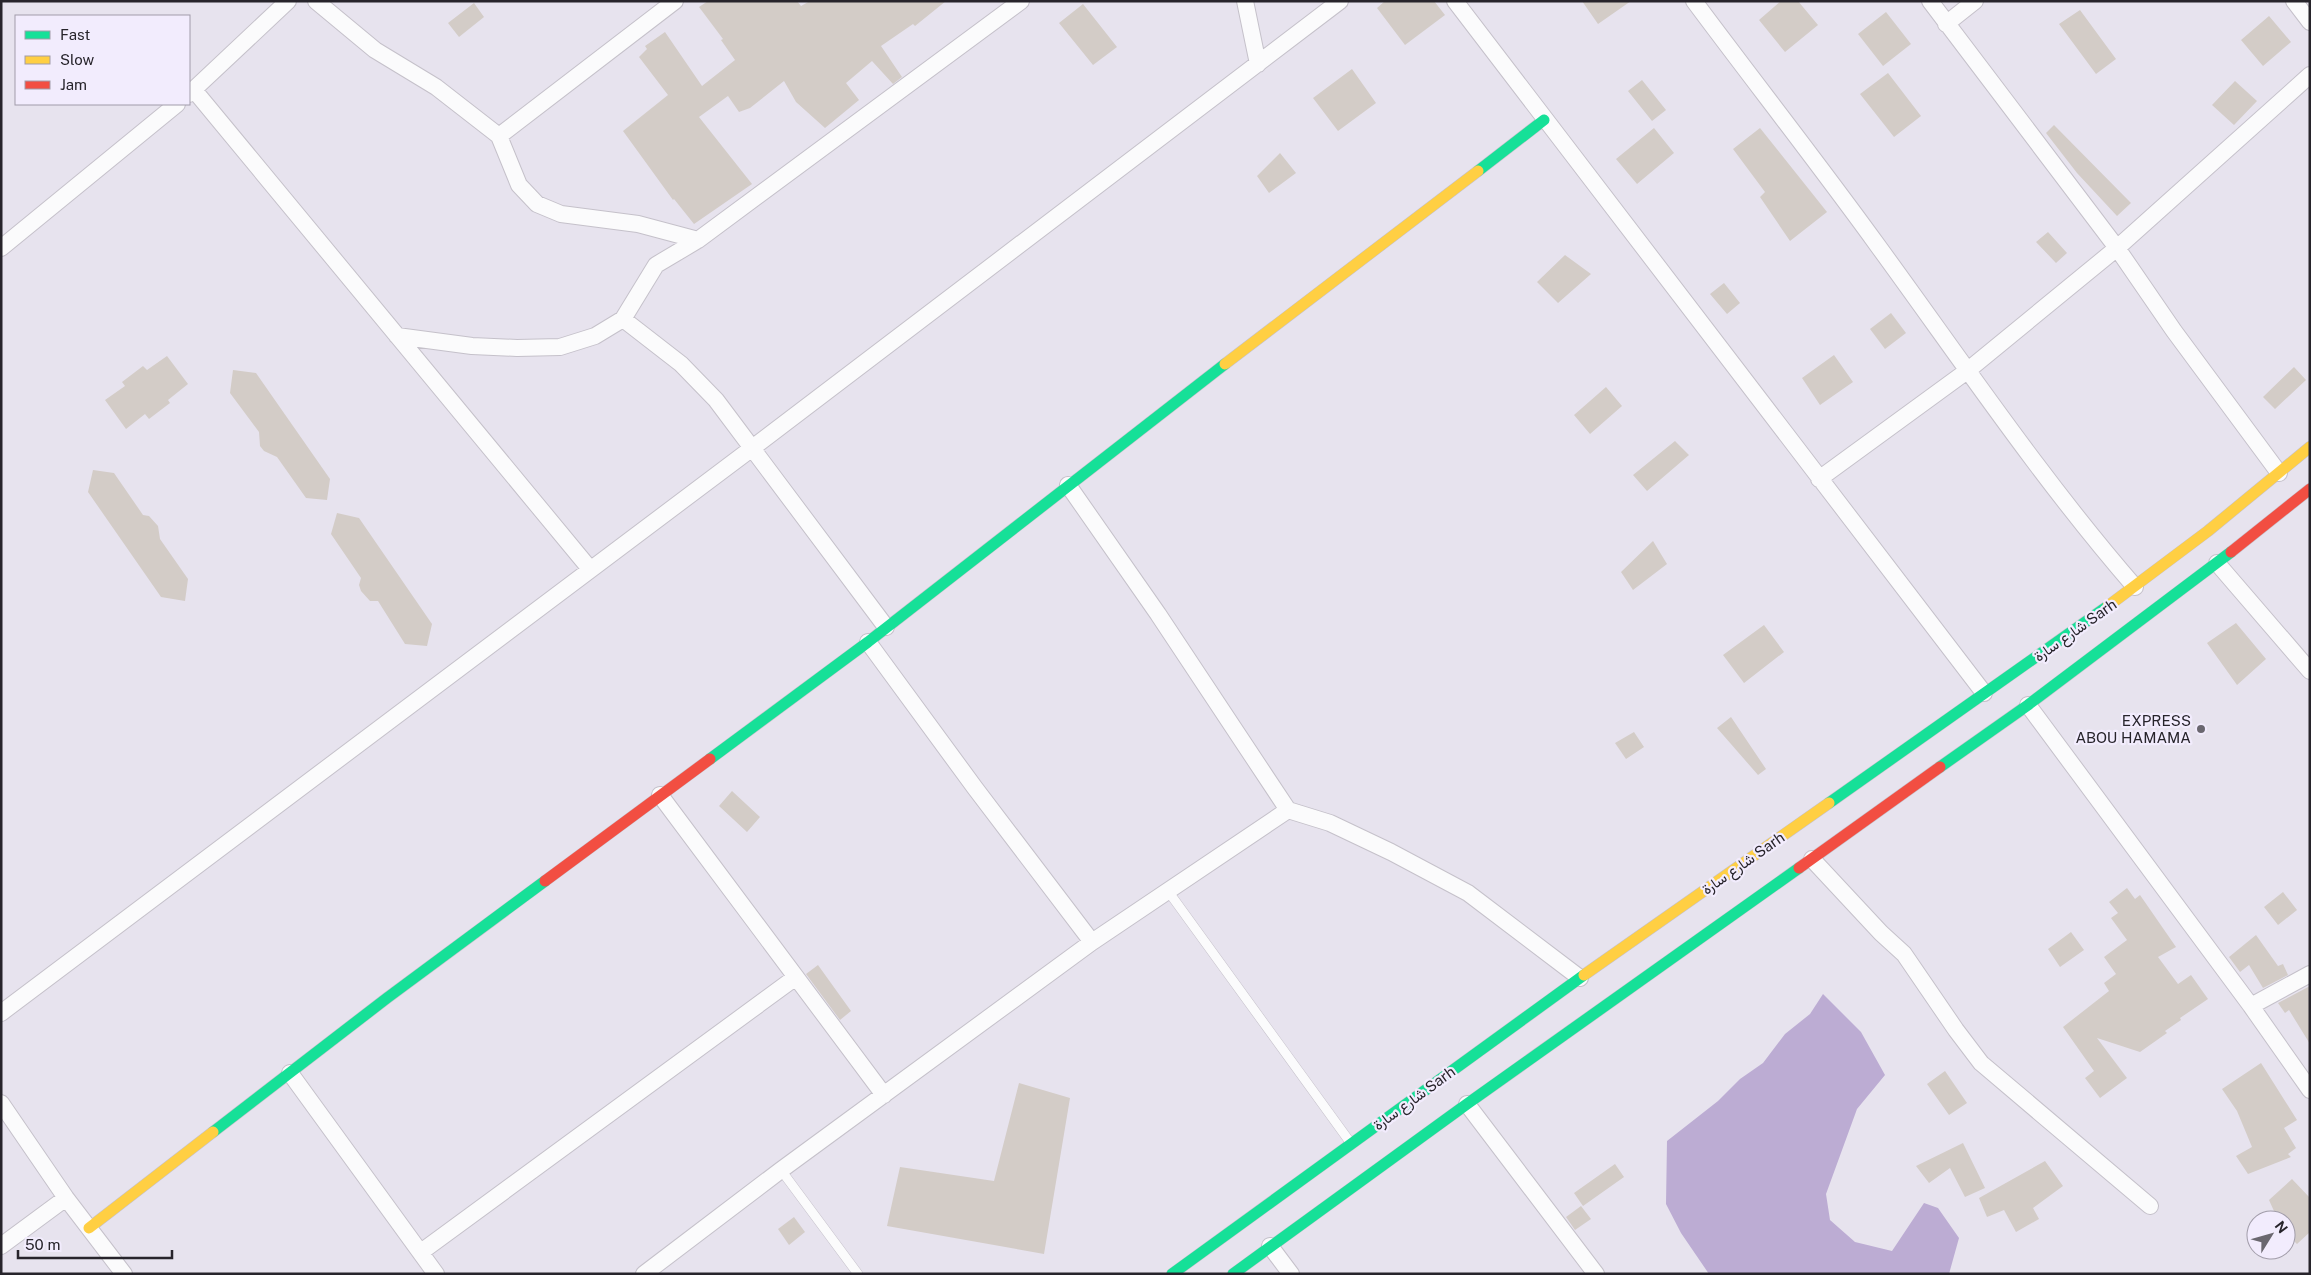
<svg xmlns="http://www.w3.org/2000/svg" width="2311" height="1275" font-family="'Public Sans',Vazirmatn,sans-serif">
	<style>
		.water { fill: #bcacd3 }
		.building { fill: #d3ccc7 }
		.lines { fill: none; stroke-linecap: round; stroke-linejoin: round }
		.lane-casing { stroke: #c5c1ca; stroke-width: 10 }
		.street-casing { stroke: #c5c1ca; stroke-width: 18 }
		.fast-casing { stroke: #c5c1ca; stroke-width: 12 }
		.slow-casing { stroke: #c5c1ca; stroke-width: 12 }
		.jam-casing { stroke: #c5c1ca; stroke-width: 12 }
		.lane { stroke: #fbfbfc; stroke-width: 9 }
		.street { stroke: #fbfbfc; stroke-width: 16 }
		.fast { stroke: #16e098; stroke-width: 11 }
		.slow { stroke: #ffcf43; stroke-width: 11 }
		.jam { stroke: #f24e42; stroke-width: 11 }
		.poi-dot { fill: #6a676f; stroke: #f2ecfd; stroke-width: 2 }
		.labels { text-anchor: middle; dominant-baseline: central; stroke-width: 4.5; stroke-linejoin: round; paint-order: stroke }
		.street-label { font-size: 15px; fill: #27242b; stroke: #f2ecfd }
		.poi-label { font-size: 15px; fill: #27242b; stroke: #f2ecfd; text-anchor: end }
	</style>
	<rect width="100%" height="100%" fill="#e7e3ee"/>
	<path class="water" d="M 1823,994 L 1861,1032 L 1885,1075 L 1857,1109 L 1826,1194 L 1830,1220 L 1855,1242 L 1892,1251 L 1924,1203 L 1938,1208 L 1959,1238 L 1949,1274 L 1709,1274 L 1681,1233 L 1666,1204 L 1667,1141 L 1718,1101 L 1740,1079 L 1763,1063 L 1785,1034 L 1810,1014 Z"/>
	<path class="building" d="M 708,1 L 797,1 L 801,6 L 810,1 L 946,1 L 915,26 L 913,24 L 881,46 L 902,77 L 893,84 L 872,61 L 846,83 L 859,100 L 825,128 L 796,102 L 784,81 L 750,108 L 739,112 L 728,96 L 699,117 L 752,184 L 694,224 L 674,199 L 673,200 L 623,131 L 668,95 L 639,57 L 647,49 L 645,46 L 665,32 L 702,86 L 735,60 L 721,40 L 723,39 L 699,7 Z
		M 1385,1 L 1434,1 L 1445,15 L 1405,45 L 1377,8 Z
		M 1582,1 L 1631,1 L 1598,24 Z
		M 1781,1 L 1798,1 L 1818,25 L 1785,52 L 1759,20 Z
		M 474,3 L 484,17 L 459,37 L 448,23 Z
		M 1083,4 L 1117,47 L 1093,65 L 1059,23 Z
		M 2080,10 L 2116,59 L 2096,74 L 2059,24 Z
		M 1886,12 L 1911,44 L 1883,66 L 1858,34 Z
		M 2269,16 L 2291,42 L 2263,66 L 2241,40 Z
		M 1352,69 L 1376,103 L 1338,131 L 1313,98 Z
		M 1888,73 L 1921,116 L 1894,137 L 1860,94 Z
		M 1642,80 L 1666,110 L 1652,121 L 1628,91 Z
		M 2235,81 L 2257,101 L 2234,125 L 2212,105 Z
		M 2054,125 L 2131,203 L 2117,216 L 2077,173 L 2046,133 Z
		M 1654,128 L 1674,153 L 1637,184 L 1616,159 Z
		M 1760,128 L 1827,212 L 1790,241 L 1760,197 L 1765,192 L 1733,149 Z
		M 1280,153 L 1296,173 L 1269,193 L 1257,176 Z
		M 2048,232 L 2067,253 L 2056,263 L 2036,242 Z
		M 1565,255 L 1591,274 L 1558,303 L 1537,282 Z
		M 1724,283 L 1740,303 L 1727,314 L 1710,294 Z
		M 1891,313 L 1906,333 L 1885,349 L 1870,329 Z
		M 1834,355 L 1853,382 L 1820,405 L 1802,378 Z
		M 167,356 L 188,384 L 168,400 L 170,403 L 149,419 L 145,414 L 126,429 L 105,400 L 125,386 L 122,382 L 143,366 L 147,370 Z
		M 2294,367 L 2306,380 L 2275,409 L 2263,397 Z
		M 233,370 L 256,373 L 330,479 L 327,500 L 306,498 L 277,457 L 264,451 L 260,446 L 259,432 L 230,393 Z
		M 1606,387 L 1622,406 L 1590,434 L 1574,415 Z
		M 1675,441 L 1689,455 L 1647,491 L 1633,475 Z
		M 93,470 L 114,473 L 143,515 L 149,516 L 158,526 L 160,539 L 188,579 L 185,601 L 161,597 L 88,492 Z
		M 337,513 L 359,518 L 432,624 L 427,646 L 405,644 L 378,601 L 370,601 L 361,591 L 359,585 L 361,578 L 331,534 Z
		M 1653,541 L 1667,564 L 1633,590 L 1621,572 Z
		M 2236,623 L 2266,659 L 2237,685 L 2207,643 Z
		M 1764,625 L 1784,652 L 1744,683 L 1723,655 Z
		M 1731,717 L 1766,769 L 1758,775 L 1717,728 Z
		M 1634,732 L 1644,747 L 1626,759 L 1615,743 Z
		M 732,791 L 760,817 L 747,832 L 719,806 Z
		M 2127,888 L 2135,899 L 2140,895 L 2176,947 L 2158,957 L 2178,984 L 2191,975 L 2208,999 L 2180,1018 L 2181,1020 L 2165,1031 L 2167,1033 L 2140,1052 L 2097,1038 L 2127,1078 L 2100,1098 L 2085,1078 L 2094,1071 L 2063,1027 L 2109,991 L 2104,983 L 2116,974 L 2104,957 L 2127,940 L 2111,918 L 2118,913 L 2109,902 Z
		M 2283,892 L 2297,910 L 2278,925 L 2264,907 Z
		M 2071,932 L 2084,950 L 2060,967 L 2048,949 Z
		M 2256,935 L 2278,966 L 2283,964 L 2288,975 L 2263,988 L 2249,965 L 2240,972 L 2229,957 Z
		M 818,965 L 851,1011 L 840,1020 L 806,974 Z
		M 2310,986 L 2310,1044 L 2289,1010 L 2285,1013 L 2278,1003 Z
		M 2261,1063 L 2297,1120 L 2284,1128 L 2296,1148 L 2288,1154 L 2291,1157 L 2248,1174 L 2236,1156 L 2252,1147 L 2237,1111 L 2222,1089 Z
		M 1945,1071 L 1967,1103 L 1949,1115 L 1927,1084 Z
		M 1019,1083 L 1070,1098 L 1044,1254 L 887,1226 L 900,1167 L 994,1181 Z
		M 1963,1143 L 1985,1188 L 1965,1197 L 1950,1168 L 1929,1183 L 1916,1166 Z
		M 2045,1161 L 2063,1186 L 2033,1208 L 2039,1219 L 2016,1232 L 2004,1210 L 1987,1217 L 1979,1198 Z
		M 1615,1164 L 1624,1177 L 1583,1206 L 1574,1193 Z
		M 2292,1179 L 2310,1198 L 2310,1232 L 2297,1244 L 2286,1233 L 2286,1220 L 2278,1220 L 2269,1200 Z
		M 1581,1206 L 1591,1219 L 1575,1230 L 1566,1217 Z
		M 794,1217 L 805,1232 L 789,1245 L 778,1229 Z"/>
	<g class="lines">
		<defs>
			<path id="lane" d="M 1168,891 L 1350,1142
				M 781,1170 L 858,1274"/>
			<path id="street" d="M 316,1 L 375,50 L 436,87 L 499,136 L 519,185 L 537,204 L 561,214 L 638,224 L 698,240
				M 1245,1 L 1258,64
				M 1455,1 L 1984,693
				M 1694,1 C 1755,83 1818,163 1878,246 C 1962,361 2042,480 2135,587
				M 1930,1 L 2117,248 L 2174,331 L 2279,473
				M 2294,1 L 2310,22
				M 1946,24 L 1975,1
				M 194,90 L 590,569
				M 189,94 L 288,1
				M 499,136 L 675,1
				M 1,248 L 177,104
				M 623,319 L 681,364 L 716,400 L 886,627
				M 397,336 L 472,346 L 517,348 L 560,347 L 595,336 L 623,319 L 656,265 L 698,240 L 1021,1
				M 1819,479 L 1967,371 L 2117,248 L 2310,75
				M 1068,485 L 1158,614 L 1288,810 L 1330,823 L 1391,852 L 1468,893 L 1580,978
				M 2217,563 L 2310,671
				M 868,642 L 975,788 L 1092,942
				M 2028,705 L 2251,1006 L 2310,1090
				M 660,795 L 884,1095
				M 1812,859 L 1881,933 L 1904,954 L 1956,1030 L 1981,1063 L 2150,1206
				M 2251,1006 L 2310,974
				M 1,1013 L 751,449 L 1340,1
				M 290,1073 L 436,1274
				M 1,1103 L 66,1198 L 124,1274
				M 1467,1104 L 1596,1274
				M 1,1246 L 66,1198
				M 1270,1246 L 1291,1274
				M 421,1252 L 796,977
				M 644,1274 L 781,1170 L 1092,942 L 1288,810"/>
			<path id="fast" d="M 1478,171 L 1544,120
				M 710,759 L 868,642 L 1225,364
				M 1940,767 L 2028,705 L 2231,552
				M 1829,803 L 2108,606
				M 213,1132 L 387,998 L 545,881
				M 1172,1274 L 1584,975
				M 1233,1274 L 1467,1104 L 1799,868"/>
			<path id="slow" d="M 1225,364 L 1478,171
				M 2108,606 L 2208,531 L 2310,447
				M 1584,975 L 1829,803
				M 89,1228 L 213,1132"/>
			<path id="jam" d="M 2231,552 L 2310,489
				M 1799,868 L 1940,767
				M 545,881 L 710,759"/>
		</defs>
		<use href="#lane" class="lane-casing"/>
		<use href="#street" class="street-casing"/>
		<use href="#fast" class="fast-casing"/>
		<use href="#slow" class="slow-casing"/>
		<use href="#jam" class="jam-casing"/>
		<use href="#lane" class="lane"/>
		<use href="#street" class="street"/>
		<use href="#fast" class="fast"/>
		<use href="#slow" class="slow"/>
		<use href="#jam" class="jam"/>
	</g>
	<circle class="poi-dot" cx="2201" cy="729" r="5"/>
	<g class="labels">
		<g class="street-label">
			<text transform="translate(2075 630) rotate(-35)">شارع سارة Sarh</text>
			<text transform="translate(1743 863) rotate(-35)">شارع سارة Sarh</text>
			<text transform="translate(1414 1098) rotate(-36)">شارع سارة Sarh</text>
		</g>
		<g class="poi-label">
			<text x="2191" y="720">EXPRESS<tspan x="2191" dy="17">ABOU HAMAMA</tspan></text>
		</g>
	</g>
	<rect width="2311" height="1275" fill="none" stroke="#27242b" stroke-width="5"/>
	<rect x="15" y="15" width="175" height="90" fill="#f2ecfd" stroke="#a19ca9"/>
	<rect x="25" y="31" width="25" height="8" fill="#16e098" stroke="#a19ca9"/>
	<text x="60" y="40" font-size="15" fill="#27242b">Fast</text>
	<rect x="25" y="56" width="25" height="8" fill="#ffcf43" stroke="#a19ca9"/>
	<text x="60" y="65" font-size="15" fill="#27242b">Slow</text>
	<rect x="25" y="81" width="25" height="8" fill="#f24e42" stroke="#a19ca9"/>
	<text x="60" y="90" font-size="15" fill="#27242b">Jam</text>
	<g transform="translate(2271 1235) rotate(53)"><circle r="24" fill="#f2ecfd" stroke="#a19ca9"/>
	<path d="M0-4L9 19L0 12L-9 19Z" fill="#6a676f"/>
	<text y="-8" font-size="14" font-weight="bold" text-anchor="middle" fill="#27242b">N</text>
	</g>
	<path d="M18 1250v8h154v-8" fill="none" stroke="#27242b" stroke-width="2.5"/>
	<text x="25" y="1250" font-size="15" fill="#27242b" stroke="#f2ecfd" stroke-width="4" paint-order="stroke">50 m</text>
</svg>
